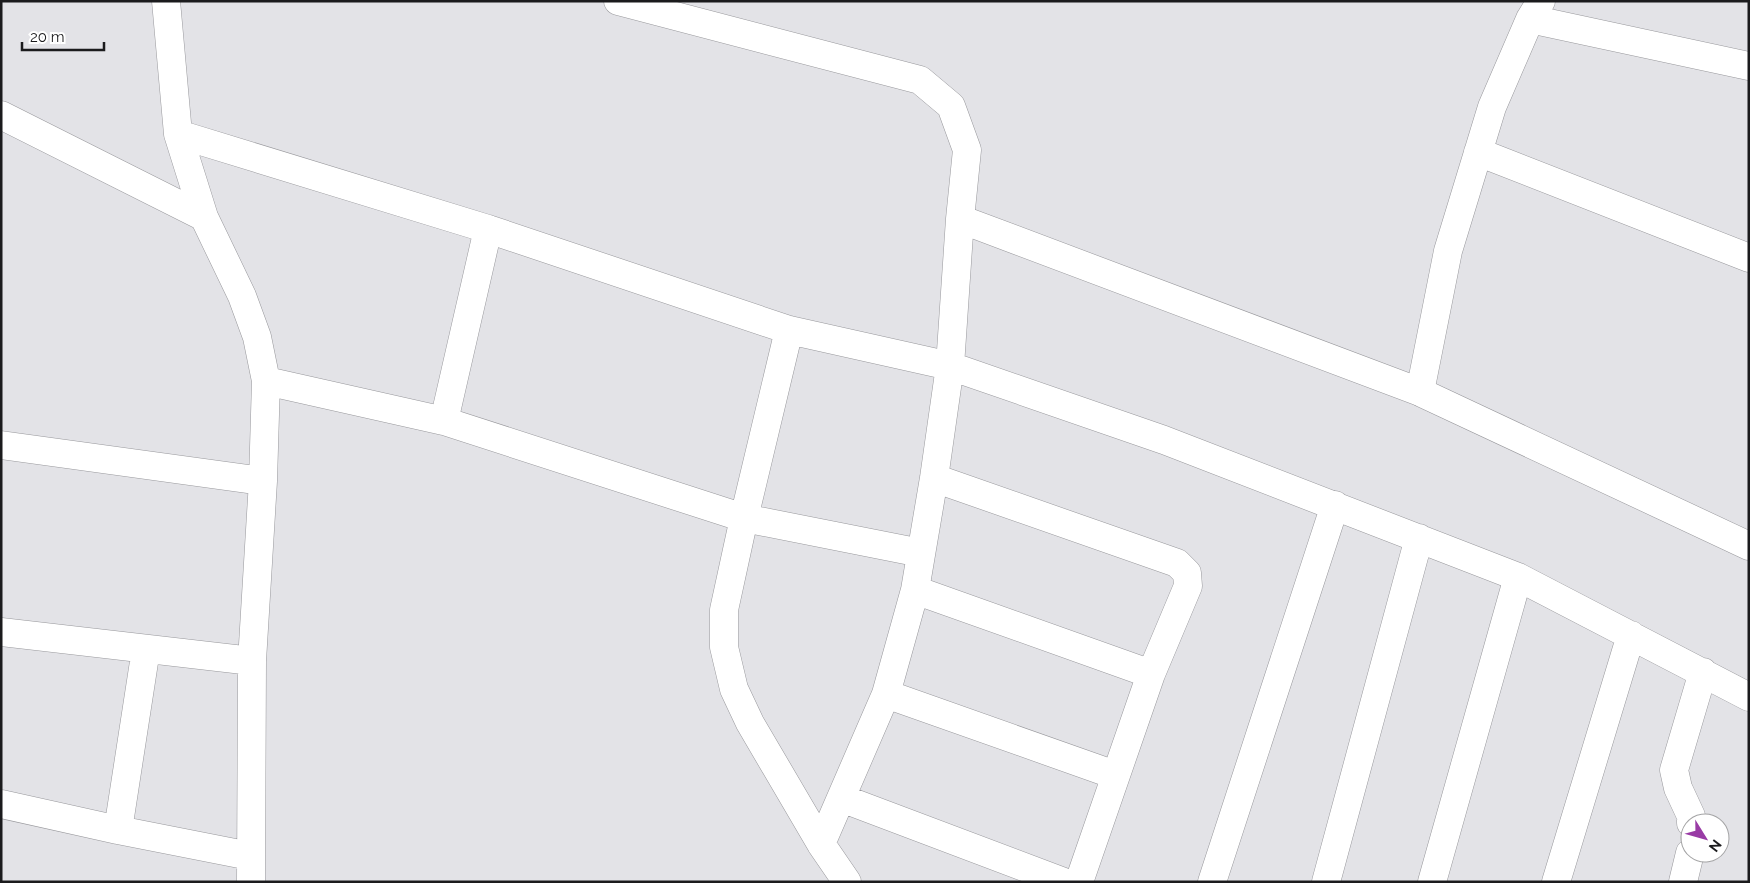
<svg xmlns="http://www.w3.org/2000/svg" width="1750" height="883" font-family="Raleway,sans-serif">
	<style>
		.lines { fill: none; stroke-linecap: round; stroke-linejoin: round }
		.street-casing { stroke: #98989c; stroke-width: 29 }
		.street { stroke: #fff; stroke-width: 28 }
	</style>
	<rect width="100%" height="100%" fill="#e3e3e7"/>
	<g class="lines">
		<defs>
			<path id="street" d="M 166,1 L 178,134 L 204,217 L 242,296 L 257,337 L 266,381 L 263,481 L 252,661 L 251,882
				M 618,1 L 920,80 L 951,106 L 967,150 L 960,219 L 950,366 L 934,478 L 915,590 L 886,694 L 821,844
				M 1530,19 L 1749,66
				M 1,115 L 204,217
				M 178,134 L 488,229 L 789,330 L 950,366 L 1164,440 L 1518,577 L 1749,697
				M 1478,152 L 1749,258
				M 960,219 L 1420,392 L 1749,546
				M 789,330 L 744,518 L 724,610 L 724,647 L 734,689 L 750,723 L 821,844 L 847,882
				M 266,381 L 444,421 L 744,518 L 921,553
				M 1420,392 L 1448,251 L 1492,107 L 1530,19 L 1541,1
				M 444,421 L 488,229
				M 1,445 L 263,481
				M 934,478 L 1177,563 L 1187,573 L 1188,586 L 1151,674 L 1079,882
				M 915,590 L 1151,674
				M 1,632 L 252,661
				M 886,694 L 1115,775
				M 841,798 L 1064,882
				M 1,804 L 118,830 L 250,856
				M 1691,823 L 1691,816 L 1678,788 L 1674,770 L 1703,672
				M 118,830 L 146,649
				M 1212,882 L 1335,505
				M 1326,882 L 1419,538
				M 1432,882 L 1518,577
				M 1556,882 L 1631,635
				M 1683,882 L 1690,853"/>
		</defs>
		<use href="#street" class="street-casing"/>
		<use href="#street" class="street"/>
	</g>
	<rect width="1750" height="883" fill="none" stroke="#1b1b1d" stroke-width="5"/>
	<g transform="translate(1705 838) rotate(127)"><circle r="24" fill="#ffffff" stroke="#a4a4a5"/>
	<path d="M0-4L9 19L0 12L-9 19Z" fill="#993ba5"/>
	<text y="-8" font-size="14" font-weight="bold" text-anchor="middle" fill="#1b1b1d">N</text>
	</g>
	<path d="M22 42v8h82v-8" fill="none" stroke="#1b1b1d" stroke-width="2.5"/>
	<text x="30" y="42" font-size="15" fill="#1b1b1d" stroke="#ffffff" stroke-width="4" paint-order="stroke">20 m</text>
</svg>
